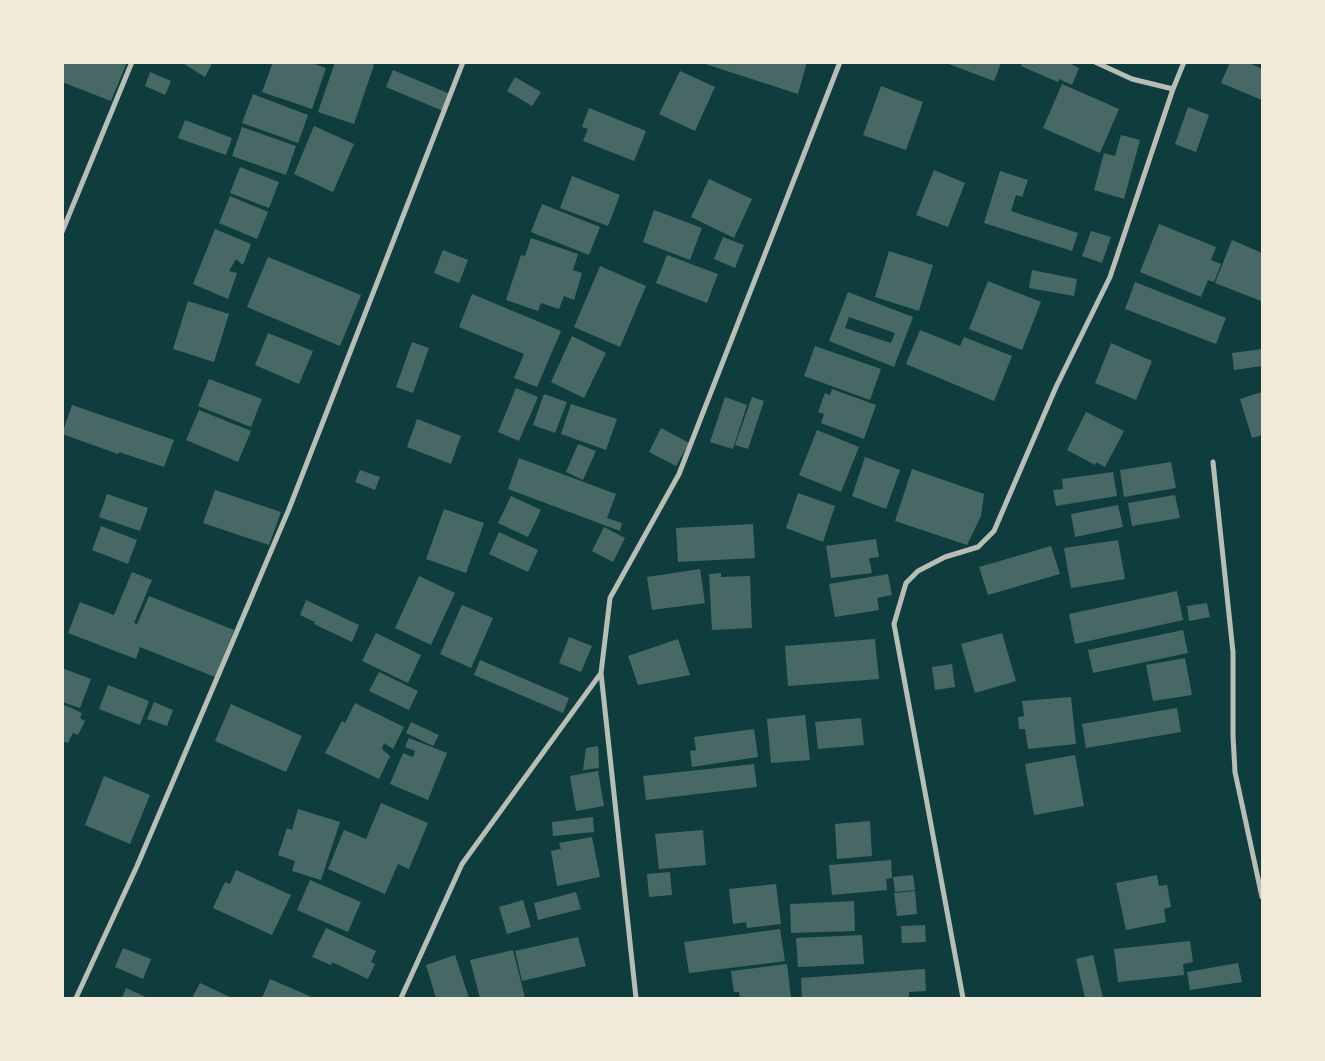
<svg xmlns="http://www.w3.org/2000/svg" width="1325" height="1061" font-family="Rubik,sans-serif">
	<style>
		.building { fill: #486865; fill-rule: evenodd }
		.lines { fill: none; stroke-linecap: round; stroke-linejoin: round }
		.minor { stroke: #b8beb3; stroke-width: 5 }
	</style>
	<rect width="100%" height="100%" fill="#0f3d3e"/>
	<path class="building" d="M 62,62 L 127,62 L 111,101 L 62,82 Z
		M 181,62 L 213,62 L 205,77 Z
		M 273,62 L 309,62 L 326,68 L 312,109 L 262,92 Z
		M 335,62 L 368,62 L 374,65 L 354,124 L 318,112 Z
		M 699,62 L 807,62 L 798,94 Z
		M 999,62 L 1001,63 L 994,81 L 946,63 Z
		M 1022,62 L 1067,62 L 1079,68 L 1072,85 L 1059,79 L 1058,82 L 1021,66 Z
		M 1230,62 L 1247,62 L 1262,69 L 1262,100 L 1221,83 Z
		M 393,70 L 450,94 L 443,111 L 386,87 Z
		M 680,71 L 715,87 L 695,131 L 659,114 Z
		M 150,72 L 171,81 L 165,95 L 145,86 Z
		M 515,77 L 541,92 L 532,106 L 507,91 Z
		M 1062,84 L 1119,109 L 1100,153 L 1043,128 Z
		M 881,86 L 923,102 L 906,150 L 863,135 Z
		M 253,94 L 308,115 L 298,143 L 242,123 Z
		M 1188,107 L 1209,115 L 1196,152 L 1175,144 Z
		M 589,108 L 646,131 L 634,161 L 583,141 L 588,129 L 582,127 Z
		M 185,120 L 232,138 L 226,155 L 178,138 Z
		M 314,126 L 354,144 L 333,192 L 294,174 Z
		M 242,127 L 296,146 L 286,175 L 232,156 Z
		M 1121,135 L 1140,140 L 1124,199 L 1094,190 L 1104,153 L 1115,156 Z
		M 240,167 L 279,182 L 269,208 L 230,193 Z
		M 934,170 L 965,183 L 948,227 L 916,215 Z
		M 1000,171 L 1028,180 L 1022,197 L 1016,195 L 1011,211 L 1078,233 L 1072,251 L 984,223 Z
		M 572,176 L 620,195 L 608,226 L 560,208 Z
		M 709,179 L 752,199 L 734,238 L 691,217 Z
		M 230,196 L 268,212 L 257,239 L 219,223 Z
		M 542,204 L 600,227 L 589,255 L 531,232 Z
		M 654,210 L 702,228 L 690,260 L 643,242 Z
		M 1159,224 L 1216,247 L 1211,260 L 1221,264 L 1214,282 L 1208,280 L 1201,297 L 1140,272 Z
		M 215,229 L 251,244 L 243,265 L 236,259 L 229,271 L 237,273 L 228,299 L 193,284 Z
		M 1091,231 L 1111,237 L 1102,263 L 1082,256 Z
		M 723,237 L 744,245 L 735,268 L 714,259 Z
		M 531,238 L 578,254 L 573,270 L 582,273 L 574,300 L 564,296 L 559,309 L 541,303 L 538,311 L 506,300 L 521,255 L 525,256 Z
		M 1232,240 L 1262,253 L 1262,296 L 1261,301 L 1215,283 Z
		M 443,250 L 468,260 L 459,283 L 434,273 Z
		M 889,251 L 933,265 L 919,311 L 875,297 Z
		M 667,255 L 718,274 L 707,303 L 656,283 Z
		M 268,257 L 361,295 L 340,346 L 247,307 Z
		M 600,266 L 646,286 L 620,347 L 574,327 Z
		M 1032,270 L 1077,279 L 1074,296 L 1029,288 Z
		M 988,281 L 1041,302 L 1022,350 L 969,329 Z
		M 1135,282 L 1226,318 L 1216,344 L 1125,309 Z
		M 848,292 L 913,317 L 894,367 L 829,341 ZM 849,317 L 895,333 L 891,343 L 845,328 Z
		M 472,294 L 561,331 L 537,387 L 514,378 L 524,354 L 459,327 Z
		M 188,301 L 229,314 L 214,362 L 173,349 Z
		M 920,330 L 960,346 L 964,337 L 1012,356 L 994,401 L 906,364 Z
		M 268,333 L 313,351 L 299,384 L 255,365 Z
		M 572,336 L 606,353 L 584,398 L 551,382 Z
		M 412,342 L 429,348 L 413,393 L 396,387 Z
		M 1111,343 L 1152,361 L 1136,400 L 1095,383 Z
		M 815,346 L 881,369 L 870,400 L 804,376 Z
		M 1262,349 L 1262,366 L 1234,370 L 1232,353 Z
		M 209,379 L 262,399 L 251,427 L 198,406 Z
		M 516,388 L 538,397 L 519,441 L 498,432 Z
		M 832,389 L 876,405 L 864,439 L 821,423 L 824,414 L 818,412 L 825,393 L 830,395 Z
		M 1262,392 L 1262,435 L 1252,438 L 1240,399 Z
		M 544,394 L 567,402 L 555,433 L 533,425 Z
		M 725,397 L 747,405 L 733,449 L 710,442 Z
		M 752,397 L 764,401 L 748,449 L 735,445 Z
		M 571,404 L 617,419 L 606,450 L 561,434 Z
		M 72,405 L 174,440 L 164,467 L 119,452 L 118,454 L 62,434 Z
		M 199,410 L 251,431 L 238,462 L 186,440 Z
		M 1086,412 L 1124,431 L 1105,467 L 1096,462 L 1095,465 L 1067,450 Z
		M 417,419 L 461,436 L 451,464 L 407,447 Z
		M 661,428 L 689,443 L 676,466 L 649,452 Z
		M 817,430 L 859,447 L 841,492 L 799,475 Z
		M 578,444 L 596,451 L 583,480 L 566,472 Z
		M 865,457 L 900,470 L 886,509 L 852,496 Z
		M 519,458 L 616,494 L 607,518 L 622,523 L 620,531 L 508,489 Z
		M 1171,462 L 1176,488 L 1124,497 L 1120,470 Z
		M 912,469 L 984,494 L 981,516 L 967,545 L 895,521 Z
		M 360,470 L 380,477 L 375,490 L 355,482 Z
		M 1113,472 L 1117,496 L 1056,506 L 1053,490 L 1063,489 L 1062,479 Z
		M 215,490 L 281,512 L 269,545 L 203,523 Z
		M 798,493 L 835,506 L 823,542 L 786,528 Z
		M 107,494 L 148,508 L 140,531 L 99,517 Z
		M 1175,495 L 1180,518 L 1132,526 L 1128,503 Z
		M 511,496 L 541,510 L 528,537 L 498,523 Z
		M 1118,505 L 1123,527 L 1075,537 L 1071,514 Z
		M 444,509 L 484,523 L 466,573 L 426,559 Z
		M 753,524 L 755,558 L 678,562 L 676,528 Z
		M 101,526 L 137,540 L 128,564 L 92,550 Z
		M 604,527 L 625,538 L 613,562 L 592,551 Z
		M 499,532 L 538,550 L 528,572 L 489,554 Z
		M 876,539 L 879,557 L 869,558 L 872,573 L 831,578 L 826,546 Z
		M 1118,540 L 1125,579 L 1071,588 L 1064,548 Z
		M 1051,546 L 1060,574 L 988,595 L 979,567 Z
		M 700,569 L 705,603 L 652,610 L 647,577 Z
		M 132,572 L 152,580 L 134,623 L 137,624 L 149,596 L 234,630 L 215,677 L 140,647 L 136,659 L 68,633 L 80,602 L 114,615 Z
		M 721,573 L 721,577 L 750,576 L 752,628 L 712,630 L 709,574 Z
		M 888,574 L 892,595 L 877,598 L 879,610 L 835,617 L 829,584 Z
		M 419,576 L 455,593 L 431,645 L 395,628 Z
		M 1177,591 L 1183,620 L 1075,644 L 1069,614 Z
		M 306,600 L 359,625 L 352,642 L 314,624 L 315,622 L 300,615 Z
		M 1207,603 L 1210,617 L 1189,621 L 1187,606 Z
		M 462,605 L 493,618 L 471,668 L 440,654 Z
		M 1183,630 L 1188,653 L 1093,673 L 1088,650 Z
		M 376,633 L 421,655 L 408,683 L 362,661 Z
		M 1002,633 L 1016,681 L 975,693 L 961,644 Z
		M 569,637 L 592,646 L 581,672 L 559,663 Z
		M 678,639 L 690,675 L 638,685 L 628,656 Z
		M 875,639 L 879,679 L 788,686 L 785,646 Z
		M 1185,658 L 1192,695 L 1153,701 L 1146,665 Z
		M 480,660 L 569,698 L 563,713 L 474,675 Z
		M 952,664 L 955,687 L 935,690 L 932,667 Z
		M 62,668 L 91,679 L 80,708 L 62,702 Z
		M 379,672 L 418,691 L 409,710 L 369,691 Z
		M 108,685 L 149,701 L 140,725 L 99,709 Z
		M 1071,697 L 1076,744 L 1028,749 L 1025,729 L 1019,729 L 1018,717 L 1024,716 L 1022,701 Z
		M 154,702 L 173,710 L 167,726 L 147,719 Z
		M 355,703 L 404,727 L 393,749 L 384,743 L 382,749 L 390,756 L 379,779 L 325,753 L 342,721 L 345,723 Z
		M 62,704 L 82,713 L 80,718 L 85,721 L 78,735 L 73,733 L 68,743 L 62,741 Z
		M 231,704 L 302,736 L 286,772 L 215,741 Z
		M 1177,708 L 1181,732 L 1086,748 L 1082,724 Z
		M 805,715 L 810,760 L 771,763 L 767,719 Z
		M 861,718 L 864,745 L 818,749 L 815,722 Z
		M 411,722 L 439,735 L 433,746 L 406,733 Z
		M 754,729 L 758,757 L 692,767 L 690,751 L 696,750 L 694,737 Z
		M 409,738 L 447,753 L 428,800 L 390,784 L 403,753 L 413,757 L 415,751 L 405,747 Z
		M 598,746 L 599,768 L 583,770 L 586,748 Z
		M 1075,755 L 1084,806 L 1034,815 L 1025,764 Z
		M 754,764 L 757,787 L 646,800 L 643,776 Z
		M 598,771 L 604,806 L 576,811 L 570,776 Z
		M 104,776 L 150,795 L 130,844 L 85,825 Z
		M 381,803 L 428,823 L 409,869 L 398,864 L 385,894 L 328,869 L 344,830 L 366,839 Z
		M 298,809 L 340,822 L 321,880 L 292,871 L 295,861 L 278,855 L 287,828 L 292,830 Z
		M 593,817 L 594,832 L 553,836 L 552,822 Z
		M 870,821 L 872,856 L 837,859 L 835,824 Z
		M 703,830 L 706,865 L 659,869 L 655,834 Z
		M 592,837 L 600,877 L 557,886 L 551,851 L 561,849 L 559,843 Z
		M 891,860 L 892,878 L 886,879 L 887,890 L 832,895 L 829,865 Z
		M 236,870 L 291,895 L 272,935 L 213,908 L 225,882 L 230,884 Z
		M 670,872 L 672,895 L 649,897 L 647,874 Z
		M 913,875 L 915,890 L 895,892 L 893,877 Z
		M 1157,875 L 1159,886 L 1167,885 L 1171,907 L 1164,909 L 1166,922 L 1126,930 L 1116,883 Z
		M 310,880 L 361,902 L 348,932 L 297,910 Z
		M 776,884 L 781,924 L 747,928 L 746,922 L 733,924 L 729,889 Z
		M 915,891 L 917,914 L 897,916 L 894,893 Z
		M 576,892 L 581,909 L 538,920 L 534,903 Z
		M 523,900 L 531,927 L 507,934 L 499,907 Z
		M 854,901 L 855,931 L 791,933 L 790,904 Z
		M 925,925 L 926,942 L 902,943 L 901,926 Z
		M 326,928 L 376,951 L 371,962 L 375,964 L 368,979 L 332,962 L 331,965 L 312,957 Z
		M 780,929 L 785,961 L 689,973 L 684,942 Z
		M 862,935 L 864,964 L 798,967 L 796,938 Z
		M 578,937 L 586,966 L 522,981 L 515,951 Z
		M 1190,941 L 1193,962 L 1183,964 L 1184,975 L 1118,982 L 1114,949 Z
		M 123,948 L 151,959 L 143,979 L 115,967 Z
		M 513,950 L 525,998 L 480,998 L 470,960 Z
		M 455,955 L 469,998 L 436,998 L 426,965 Z
		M 1093,955 L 1103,998 L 1085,998 L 1076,959 Z
		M 1238,963 L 1242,982 L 1190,990 L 1187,972 Z
		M 787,964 L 791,998 L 740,998 L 739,992 L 734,992 L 731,971 Z
		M 925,969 L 926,991 L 909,992 L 909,997 L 802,998 L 801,978 Z
		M 270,979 L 314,998 L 262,998 Z
		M 200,983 L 232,998 L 192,998 Z
		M 126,988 L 148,998 L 122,998 Z"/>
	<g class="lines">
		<path class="minor" d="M 1095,62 L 1132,79 L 1173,89
			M 62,232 L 132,62
			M 1213,462 L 1233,652 L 1233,736 L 1235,772 L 1262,897
			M 76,998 L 137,866 L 289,509 L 463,62
			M 401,998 L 462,864 L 601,673
			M 636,998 L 601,673 L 610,598 L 679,474 L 840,62
			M 963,998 L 894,624 L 906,583 L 918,571 L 945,557 L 978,547 L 994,531 L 1056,387 L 1110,277 L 1173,89 L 1184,62"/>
	</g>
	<rect width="1325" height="1061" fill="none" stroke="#f1e9da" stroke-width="128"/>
</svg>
